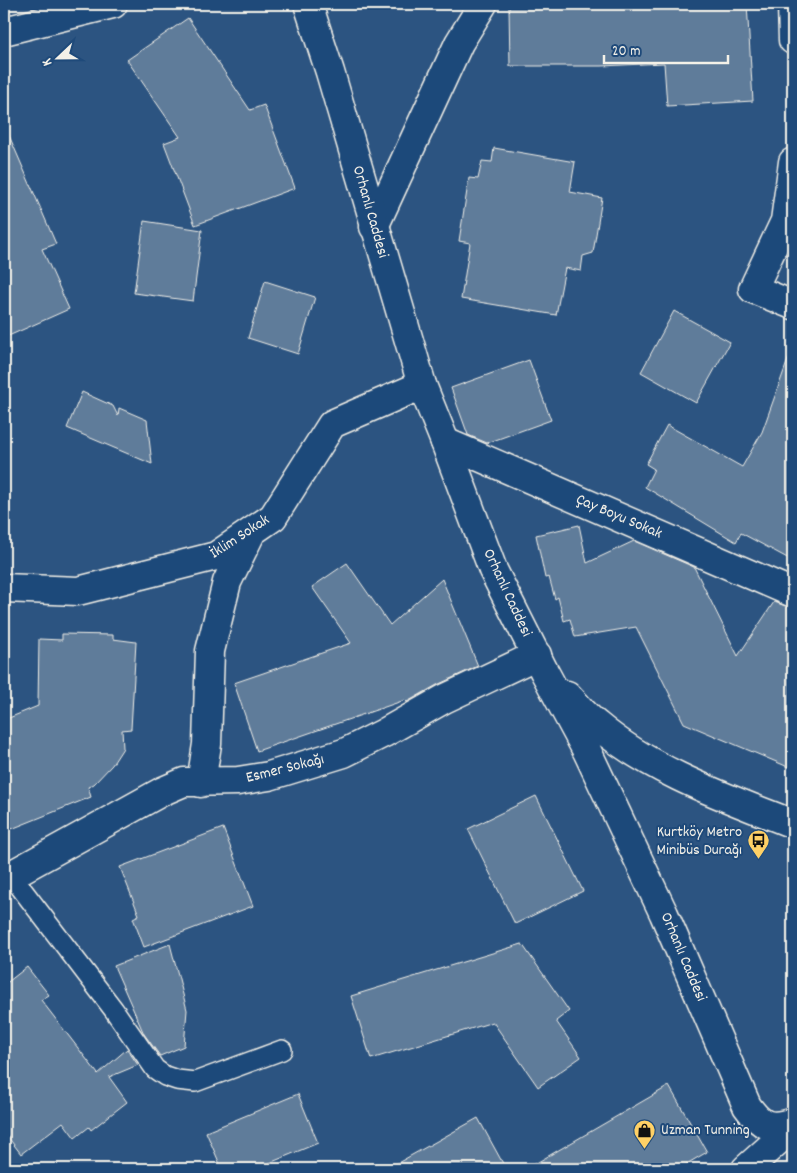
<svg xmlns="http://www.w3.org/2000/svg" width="797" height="1173" font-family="Dekko,sans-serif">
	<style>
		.building { fill: #5e7b9a; stroke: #f4f1e8 }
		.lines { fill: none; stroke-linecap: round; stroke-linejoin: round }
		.service-casing { stroke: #f4f1e8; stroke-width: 22 }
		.minor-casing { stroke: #f4f1e8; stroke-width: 31 }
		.tertiary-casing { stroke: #f4f1e8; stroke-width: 31 }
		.primary-casing { stroke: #f4f1e8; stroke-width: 31 }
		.service { stroke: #1f4a7a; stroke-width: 19 }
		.minor { stroke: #1f4a7a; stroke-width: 28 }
		.tertiary { stroke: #1f4a7a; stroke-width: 28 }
		.primary { stroke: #1f4a7a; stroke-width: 28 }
		.labels { text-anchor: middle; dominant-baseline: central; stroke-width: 4; stroke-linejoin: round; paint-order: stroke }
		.street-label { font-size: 16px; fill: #f4f1e8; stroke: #1f4a7a }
		.poi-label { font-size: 16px; fill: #f4f1e8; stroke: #1f4a7a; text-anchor: end }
	</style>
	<rect width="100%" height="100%" fill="#2c5481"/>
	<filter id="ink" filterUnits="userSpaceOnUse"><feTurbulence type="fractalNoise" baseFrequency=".02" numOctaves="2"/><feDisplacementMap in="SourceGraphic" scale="10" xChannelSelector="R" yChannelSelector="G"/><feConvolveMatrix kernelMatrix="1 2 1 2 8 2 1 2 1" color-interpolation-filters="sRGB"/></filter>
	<g filter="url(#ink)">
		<path class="building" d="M 598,4 L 747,4 L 753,101 L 667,106 L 664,63 L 602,66 L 510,66 L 509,7 L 598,5 Z
			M 188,18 L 250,110 L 264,105 L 295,188 L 195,225 L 164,143 L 180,137 L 127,60 Z
			M 4,124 L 56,244 L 42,249 L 69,309 L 4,338 Z
			M 494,148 L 575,162 L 570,192 L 602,198 L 593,253 L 583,256 L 581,271 L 565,268 L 556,315 L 461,299 L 470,243 L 459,241 L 469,178 L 478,179 L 482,161 L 492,162 Z
			M 144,221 L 202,230 L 193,301 L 134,293 Z
			M 265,281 L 315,297 L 298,354 L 248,338 Z
			M 674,311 L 730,342 L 696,403 L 641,372 Z
			M 789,357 L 793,358 L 793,561 L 741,533 L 736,542 L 645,487 L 654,469 L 646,464 L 667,425 L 742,467 L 762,432 Z
			M 529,360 L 551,420 L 487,443 L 468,435 L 451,388 Z
			M 82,392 L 113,406 L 118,416 L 119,408 L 147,420 L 152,464 L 67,428 Z
			M 579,525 L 587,563 L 634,541 L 694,567 L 738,656 L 774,602 L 793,608 L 793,769 L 684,723 L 636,627 L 575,637 L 570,619 L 564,621 L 558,597 L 555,599 L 549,577 L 545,578 L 536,535 Z
			M 347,563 L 390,625 L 442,579 L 478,666 L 437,685 L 407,702 L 405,700 L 257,751 L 234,683 L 351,643 L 312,587 Z
			M 62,634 L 113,635 L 113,639 L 136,642 L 131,729 L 122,730 L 123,748 L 112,765 L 94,784 L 88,787 L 91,797 L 4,832 L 4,720 L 38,706 L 39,639 L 62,640 Z
			M 536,796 L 583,891 L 515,924 L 468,829 Z
			M 223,828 L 253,906 L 144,947 L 133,918 L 139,915 L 120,867 Z
			M 170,944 L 187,1010 L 184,1046 L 160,1056 L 144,1034 L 114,966 Z
			M 522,944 L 569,1011 L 556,1021 L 581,1057 L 538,1087 L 493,1022 L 371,1059 L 351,996 Z
			M 27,967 L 49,995 L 41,1000 L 98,1074 L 127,1049 L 138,1065 L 109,1077 L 127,1102 L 91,1130 L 89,1127 L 75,1138 L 63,1122 L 21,1154 L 4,1132 L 4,985 Z
			M 669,1086 L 707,1152 L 678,1169 L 526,1169 Z
			M 298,1094 L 318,1143 L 255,1169 L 222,1169 L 206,1132 Z
			M 478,1118 L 506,1169 L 387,1169 Z"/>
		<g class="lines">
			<defs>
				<path id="service" d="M 11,875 L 114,1010 L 155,1069 L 165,1076 L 177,1080 L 195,1082 L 282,1050"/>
				<path id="minor" d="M 792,4 L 793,40
					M 4,31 L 113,4
					M 793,162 L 785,221 L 753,289 L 793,305
					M 374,227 L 459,43 L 483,4
					M 445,442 L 793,593
					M 4,588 L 78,591 L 216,556 L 273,517 L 332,424 L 422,385
					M 201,783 L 207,744 L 210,651 L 227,582 L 251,533
					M 4,878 L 11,875 L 163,791 L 184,782 L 238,781 L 269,776 L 344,753 L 384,733 L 444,699 L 537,655"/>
				<path id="tertiary" d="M 308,4 L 330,72 L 422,385 L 445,442 L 493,570 L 544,671 L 587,751 L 664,914 L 747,1106 C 761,1126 770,1130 793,1122
					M 567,695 C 577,705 586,717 597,725 C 654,773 725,797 793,824"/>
				<path id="primary" d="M 746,1169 L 793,1127"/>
			</defs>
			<use href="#service" class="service-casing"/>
			<use href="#minor" class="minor-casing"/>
			<use href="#tertiary" class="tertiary-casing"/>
			<use href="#primary" class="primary-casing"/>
			<use href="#service" class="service"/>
			<use href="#minor" class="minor"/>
			<use href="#tertiary" class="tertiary"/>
			<use href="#primary" class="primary"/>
		</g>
	</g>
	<defs>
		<symbol id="bus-pin" viewBox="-11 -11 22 30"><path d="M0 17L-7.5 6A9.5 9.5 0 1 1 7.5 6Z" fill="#ffd166" stroke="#1f4a7a"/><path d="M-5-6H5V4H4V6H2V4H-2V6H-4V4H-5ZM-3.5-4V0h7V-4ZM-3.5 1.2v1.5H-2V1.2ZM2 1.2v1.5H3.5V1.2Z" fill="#111"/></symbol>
		<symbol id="shop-pin" viewBox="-11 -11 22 30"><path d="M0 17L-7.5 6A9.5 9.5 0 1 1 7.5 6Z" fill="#ffd166" stroke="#1f4a7a"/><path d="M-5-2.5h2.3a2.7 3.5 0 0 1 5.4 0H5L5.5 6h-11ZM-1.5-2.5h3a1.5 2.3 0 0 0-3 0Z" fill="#111"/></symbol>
	</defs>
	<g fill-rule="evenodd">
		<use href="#bus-pin" x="746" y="828" width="25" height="34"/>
		<use href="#shop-pin" x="632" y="1118" width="25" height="34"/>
	</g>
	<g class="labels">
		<g class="street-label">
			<text transform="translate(370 212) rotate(74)">Orhanlı Caddesi</text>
			<text transform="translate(619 517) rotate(23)">Çay Boyu Sokak</text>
			<text transform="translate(240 537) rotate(-33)">İklim Sokak</text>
			<text transform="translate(507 593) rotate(65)">Orhanlı Caddesi</text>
			<text transform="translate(285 769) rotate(-14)">Esmer Sokağı</text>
			<text transform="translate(683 957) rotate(67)">Orhanlı Caddesi</text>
		</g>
		<g class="poi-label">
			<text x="742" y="832">Kurtköy Metro<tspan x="742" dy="18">Minibüs Durağı</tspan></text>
			<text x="661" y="1130" text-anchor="start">Uzman Tunning</text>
		</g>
	</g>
	<rect width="797" height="1173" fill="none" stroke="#1f4a7a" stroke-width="20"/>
	<rect x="10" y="10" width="777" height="1153" fill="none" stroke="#f4f1e8" stroke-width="2" filter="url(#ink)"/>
	<g transform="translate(58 58) rotate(248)" stroke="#1f4a7a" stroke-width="4" paint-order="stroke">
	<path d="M0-4L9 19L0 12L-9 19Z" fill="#f4f1e8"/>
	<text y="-8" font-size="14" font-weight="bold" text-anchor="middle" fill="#f4f1e8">K</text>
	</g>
	<path d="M604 55v8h124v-8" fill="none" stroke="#f4f1e8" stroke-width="2.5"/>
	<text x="612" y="55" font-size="15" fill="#f4f1e8" stroke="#1f4a7a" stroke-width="4" paint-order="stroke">20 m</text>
</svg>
